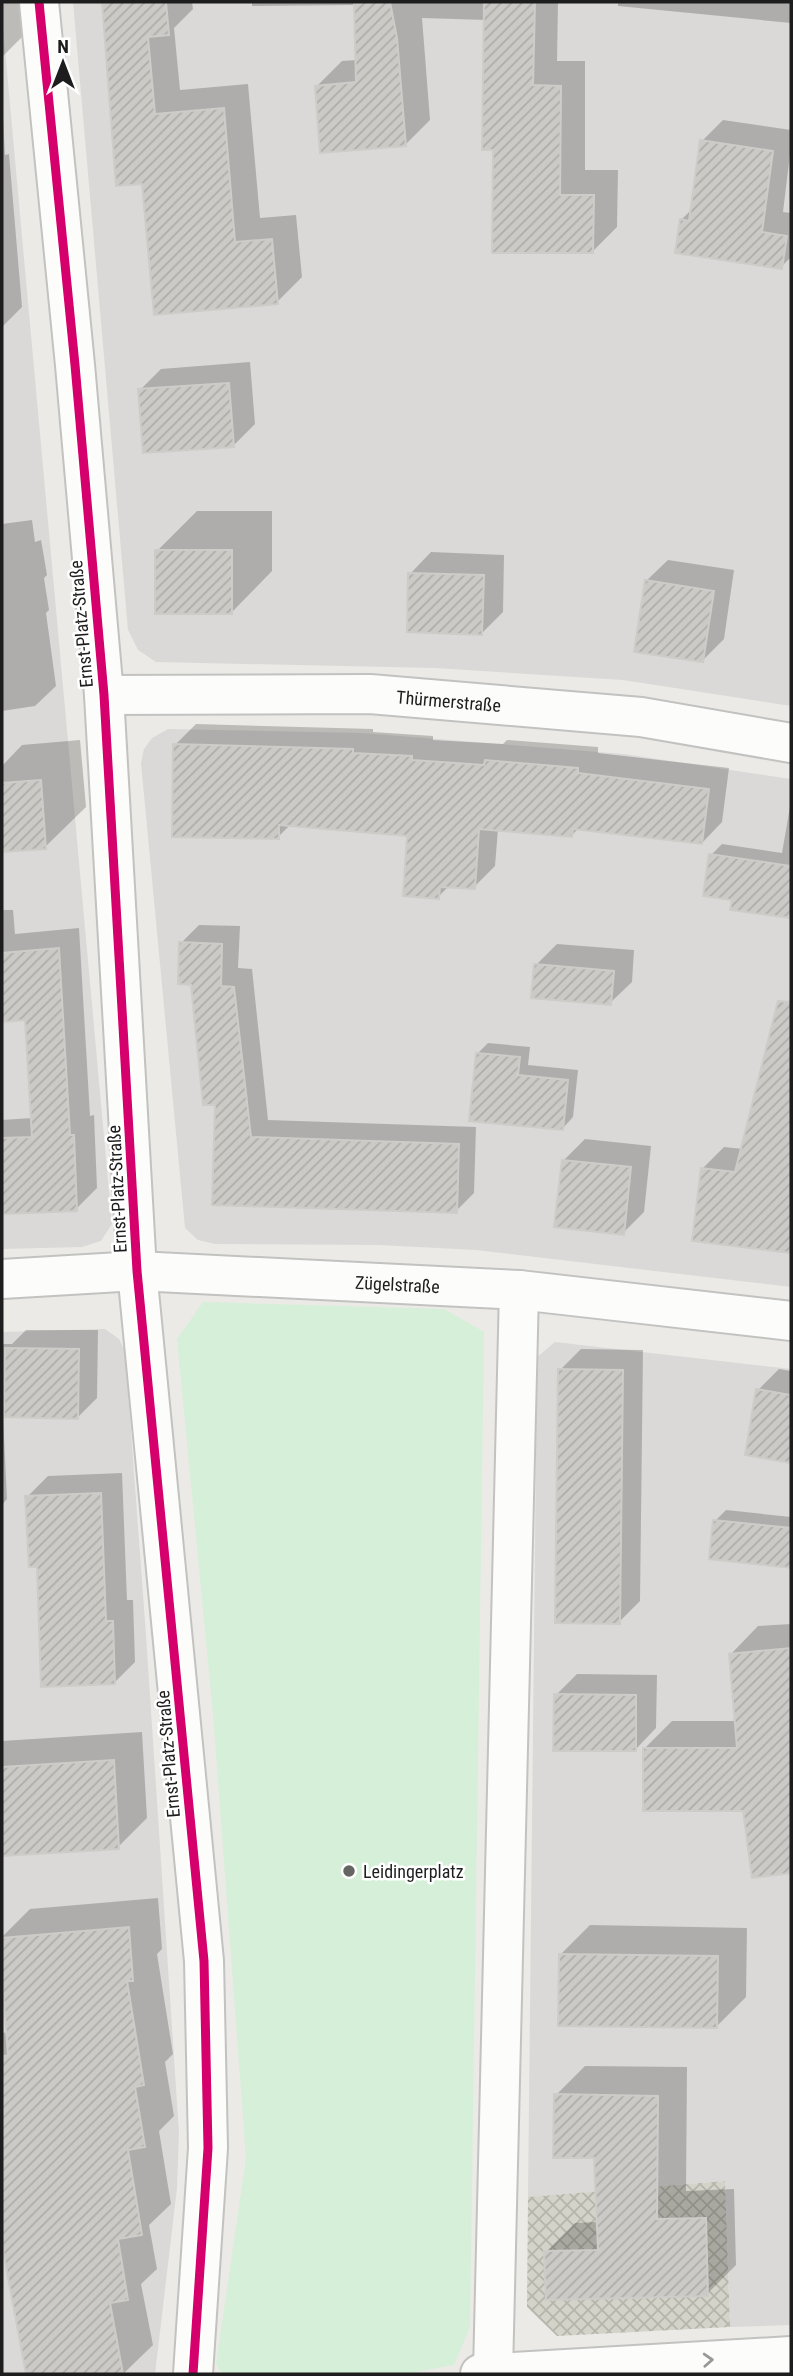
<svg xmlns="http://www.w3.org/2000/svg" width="793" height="2376" font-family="'Roboto Condensed',sans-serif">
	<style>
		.residential { fill: #dad9d7 }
		.construction { fill: url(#construction-cross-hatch) }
		.park { fill: #d6efd8 }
		.shadow { fill: #0003 }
		.building { fill: url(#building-hatch); stroke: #ceccc8; stroke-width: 2 }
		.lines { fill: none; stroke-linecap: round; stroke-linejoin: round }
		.minor-casing { stroke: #c2c2c0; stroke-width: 42 }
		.minor { stroke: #fcfcfb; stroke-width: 38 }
		.cycleway-casing { stroke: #fff; stroke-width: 13 }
		.cycleway { stroke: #d6006c; stroke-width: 9 }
		.oneway { stroke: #989897 }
		.poi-dot { fill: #656563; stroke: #fff; stroke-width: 2.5 }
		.labels { text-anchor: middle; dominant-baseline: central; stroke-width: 5; stroke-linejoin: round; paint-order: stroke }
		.street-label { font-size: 18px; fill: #1d1d1d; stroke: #fff }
		.poi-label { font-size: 18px; fill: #1d1d1d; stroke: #fff; text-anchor: start }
	</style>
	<defs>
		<pattern id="construction-cross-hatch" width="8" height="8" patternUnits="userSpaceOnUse" patternTransform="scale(1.75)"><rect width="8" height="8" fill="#d3d3c9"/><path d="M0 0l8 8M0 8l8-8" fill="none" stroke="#b5b5ac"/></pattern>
		<pattern id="building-hatch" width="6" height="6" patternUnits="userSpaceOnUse" patternTransform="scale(1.75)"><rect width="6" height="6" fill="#cccac7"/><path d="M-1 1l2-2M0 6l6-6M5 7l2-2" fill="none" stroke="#afadaa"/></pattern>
	</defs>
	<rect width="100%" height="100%" fill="#ebeae6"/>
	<path class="residential" d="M 73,2 L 791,2 L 791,706 L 623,680 L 435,668 L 156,662 L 138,650 L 128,630 Z
		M 2,17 L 112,1224 L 101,1241 L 82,1247 L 2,1249 Z
		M 168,729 L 362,733 L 624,754 L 791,779 L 791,1287 L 476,1250 L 379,1245 L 215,1244 L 198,1240 L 185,1228 L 141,763 L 144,749 L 152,738 Z
		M 105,1329 L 119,1339 L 125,1351 L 146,1635 L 179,2133 L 177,2188 L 155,2374 L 2,2374 L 2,1332 Z
		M 555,1342 L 791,1369 L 791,2325 L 730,2327 L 725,2181 L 528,2197 L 537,1357 Z"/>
	<path class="construction" d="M 725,2181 L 730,2327 L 557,2336 L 527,2307 L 528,2197 Z"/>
	<path class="park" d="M 203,1302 L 444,1309 L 484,1332 L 470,2327 L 454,2365 L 405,2374 L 222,2374 L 216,2364 L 246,2158 L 213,1714 L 177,1339 Z"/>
	<path class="shadow" d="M 2,2 L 24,2 L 27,32 L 2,57 Z
		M 104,2 L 192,2 L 193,9 L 174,28 L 180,90 L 248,84 L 260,218 L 296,215 L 302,277 L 277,302 L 143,182 L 118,184 Z
		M 252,2 L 558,2 L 557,61 L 585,61 L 585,170 L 618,170 L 617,227 L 592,252 L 495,149 L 486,20 L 422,18 L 430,120 L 405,145 L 317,86 L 342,61 L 357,60 L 356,5 L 252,6 Z
		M 618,2 L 791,2 L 791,23 L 618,6 Z
		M 2,99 L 5,155 L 9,154 L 22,307 L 2,327 Z
		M 723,120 L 791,130 L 791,146 L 783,212 L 791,213 L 791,257 L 781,267 L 681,220 L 692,209 L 702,141 Z
		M 250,362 L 255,424 L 234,445 L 140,390 L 161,369 Z
		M 197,511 L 272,511 L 272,571 L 232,612 L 157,551 Z
		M 32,520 L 35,542 L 41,540 L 44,557 L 47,575 L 44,578 L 49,610 L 46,613 L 56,686 L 35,706 L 2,711 L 2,524 Z
		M 431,552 L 504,555 L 503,612 L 482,633 L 410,574 Z
		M 668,560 L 734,570 L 724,639 L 703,660 L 646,581 Z
		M 196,724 L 373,729 L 373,732 L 433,736 L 433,740 L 503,744 L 507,740 L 598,747 L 598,753 L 729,768 L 722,822 L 702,843 L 579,828 L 572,835 L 498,829 L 495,866 L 474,887 L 450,885 L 438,897 L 409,834 L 291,824 L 278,837 L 175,745 Z
		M 80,740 L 86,807 L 45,847 L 2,850 L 2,766 L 22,745 Z
		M 791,801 L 791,867 L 711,855 L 722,844 L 782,853 Z
		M 2,910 L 13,910 L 15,934 L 79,928 L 90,1116 L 94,1115 L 97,1188 L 76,1209 L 2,1211 L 2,1120 L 32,1118 L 26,1019 L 2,1020 Z
		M 199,925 L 240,926 L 238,968 L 252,969 L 268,1120 L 476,1127 L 474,1193 L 456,1211 L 214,1203 L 217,1103 L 192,983 L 181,943 Z
		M 557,944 L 634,950 L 632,982 L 610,1003 L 536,965 Z
		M 791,997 L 791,1251 L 694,1240 L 702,1169 L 724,1147 L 743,1149 L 787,1026 Z
		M 488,1043 L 530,1047 L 528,1065 L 578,1070 L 573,1117 L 563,1128 L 477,1054 Z
		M 585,1139 L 651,1146 L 644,1212 L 623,1233 L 564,1160 Z
		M 26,1330 L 98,1330 L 97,1398 L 78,1417 L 3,1416 L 7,1499 L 2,1505 L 2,1344 L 12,1344 Z
		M 581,1349 L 643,1350 L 640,1601 L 619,1622 L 560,1370 Z
		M 779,1369 L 791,1371 L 791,1461 L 747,1454 L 758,1390 Z
		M 122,1473 L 127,1600 L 133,1600 L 135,1662 L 114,1683 L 39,1565 L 27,1497 L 48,1476 Z
		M 726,1510 L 791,1517 L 791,1566 L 711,1557 L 715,1521 Z
		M 791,1624 L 791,1871 L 753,1876 L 745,1809 L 645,1748 L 672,1721 L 737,1721 L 731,1654 L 758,1626 Z
		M 577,1674 L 657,1675 L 656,1728 L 635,1750 L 556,1695 Z
		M 142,1732 L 147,1818 L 118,1847 L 2,1855 L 2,1741 Z
		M 158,1898 L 162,1949 L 157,1954 L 173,2054 L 165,2062 L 174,2116 L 159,2131 L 171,2204 L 149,2225 L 157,2269 L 141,2284 L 153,2345 L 123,2374 L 27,2374 L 5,2256 L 2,2256 L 2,2033 L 8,2032 L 2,1937 L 30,1909 Z
		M 590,1925 L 747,1928 L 746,1997 L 717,2026 L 561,1954 Z
		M 585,2066 L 687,2067 L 686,2191 L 734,2189 L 736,2265 L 707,2294 L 546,2252 L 575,2223 L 598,2222 L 596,2156 L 556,2095 Z"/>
	<path class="building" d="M 102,2 L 166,2 L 169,35 L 148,37 L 155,114 L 224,108 L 235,242 L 272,239 L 278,304 L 154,315 L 142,184 L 116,186 Z
		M 354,2 L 390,2 L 397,38 L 406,146 L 320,153 L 315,86 L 356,82 Z
		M 484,2 L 535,2 L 533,85 L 561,86 L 560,195 L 594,195 L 593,253 L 492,253 L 493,150 L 482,150 Z
		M 700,140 L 773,151 L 762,232 L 787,236 L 782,269 L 675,253 L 680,219 L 689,221 Z
		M 229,383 L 234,447 L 143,453 L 138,389 Z
		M 155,550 L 232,550 L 232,614 L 155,614 Z
		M 408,573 L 484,575 L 482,635 L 407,632 Z
		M 645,580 L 714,591 L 703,662 L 634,652 Z
		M 173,744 L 353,749 L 353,753 L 412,756 L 412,760 L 484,765 L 485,760 L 578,768 L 578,773 L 709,789 L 702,844 L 573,829 L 572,837 L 479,829 L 475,889 L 440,887 L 439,899 L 403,896 L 407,836 L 279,825 L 279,839 L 172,837 Z
		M 41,780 L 46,849 L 2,852 L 2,783 Z
		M 709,854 L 791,866 L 791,918 L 730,910 L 732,900 L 703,896 Z
		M 179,942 L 222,944 L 221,986 L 234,987 L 251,1137 L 459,1144 L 457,1213 L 212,1205 L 215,1105 L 203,1105 L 191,985 L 178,984 Z
		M 59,948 L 70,1135 L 74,1135 L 77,1211 L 2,1214 L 2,1138 L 32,1137 L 25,1020 L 2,1022 L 2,953 Z
		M 534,964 L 614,971 L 611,1005 L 531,998 Z
		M 778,1001 L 791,1002 L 791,1253 L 692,1241 L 701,1168 L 735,1172 Z
		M 476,1053 L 520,1057 L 518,1075 L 568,1080 L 563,1130 L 469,1121 Z
		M 562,1160 L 631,1167 L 624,1235 L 554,1227 Z
		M 5,1348 L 79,1349 L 78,1419 L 4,1417 Z
		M 558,1369 L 623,1370 L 620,1624 L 555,1623 Z
		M 756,1389 L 791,1395 L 791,1463 L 745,1455 Z
		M 101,1493 L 106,1621 L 113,1621 L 115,1684 L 41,1687 L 37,1567 L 29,1567 L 25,1496 Z
		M 713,1520 L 791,1528 L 791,1568 L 709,1559 Z
		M 791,1648 L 791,1873 L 752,1878 L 743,1811 L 643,1811 L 643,1748 L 737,1748 L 729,1654 Z
		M 554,1694 L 636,1695 L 636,1751 L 553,1751 Z
		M 114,1760 L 119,1849 L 2,1856 L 2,1767 Z
		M 129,1927 L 133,1981 L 127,1981 L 144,2085 L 135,2087 L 145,2147 L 128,2150 L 142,2235 L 118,2239 L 128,2300 L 110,2303 L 123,2374 L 26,2374 L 2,2245 L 2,2057 L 8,2055 L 2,1977 L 2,1938 Z
		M 559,1954 L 718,1956 L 717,2028 L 558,2026 Z
		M 554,2094 L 658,2096 L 657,2219 L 706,2218 L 708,2296 L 546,2300 L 544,2251 L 598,2250 L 594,2158 L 553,2158 Z"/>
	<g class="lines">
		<defs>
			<g id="minor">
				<path d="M 39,2 L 75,365 L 104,695 L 137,1271 L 204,1961 L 208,2148 L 193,2374"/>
				<path id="s1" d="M 104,695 L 370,694 L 641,717 L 791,743"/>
				<path id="s2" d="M 2,1279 L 137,1271 L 519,1290 L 791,1321"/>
				<path d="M 493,2372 L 519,1290"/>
				<path d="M 480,2374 L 791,2356"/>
			</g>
		</defs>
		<use href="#minor" class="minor-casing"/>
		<use href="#minor" class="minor"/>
		<defs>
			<path id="cycleway" d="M 39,2 L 75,365 L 104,695 L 137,1271 L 204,1961 L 208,2148 L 193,2374"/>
		</defs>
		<use href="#cycleway" class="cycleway-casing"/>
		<use href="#cycleway" class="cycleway"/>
	</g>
	<defs><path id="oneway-chevron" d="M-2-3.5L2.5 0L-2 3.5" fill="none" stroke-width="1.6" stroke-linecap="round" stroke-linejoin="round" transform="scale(1.75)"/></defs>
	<use class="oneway" href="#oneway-chevron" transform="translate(708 2360) rotate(-3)"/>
	<circle class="poi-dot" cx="349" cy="1871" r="7"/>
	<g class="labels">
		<g class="street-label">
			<text transform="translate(81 624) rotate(-95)">Ernst-Platz-Straße</text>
			<text stroke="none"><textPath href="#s1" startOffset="345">Thürmerstraße</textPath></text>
			<text transform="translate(117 1189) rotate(-93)">Ernst-Platz-Straße</text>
			<text stroke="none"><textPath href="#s2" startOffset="396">Zügelstraße</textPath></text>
			<text transform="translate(168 1754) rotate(-95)">Ernst-Platz-Straße</text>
		</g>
		<g class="poi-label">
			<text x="363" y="1871">Leidingerplatz</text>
		</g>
	</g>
	<rect width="793" height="2376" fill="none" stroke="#1d1d1d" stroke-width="7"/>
	<g transform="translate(63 63)" stroke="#ffffff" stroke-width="5" paint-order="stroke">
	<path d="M0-5L12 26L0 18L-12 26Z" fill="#1d1d1d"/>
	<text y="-10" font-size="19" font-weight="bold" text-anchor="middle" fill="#1d1d1d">N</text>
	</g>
</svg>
